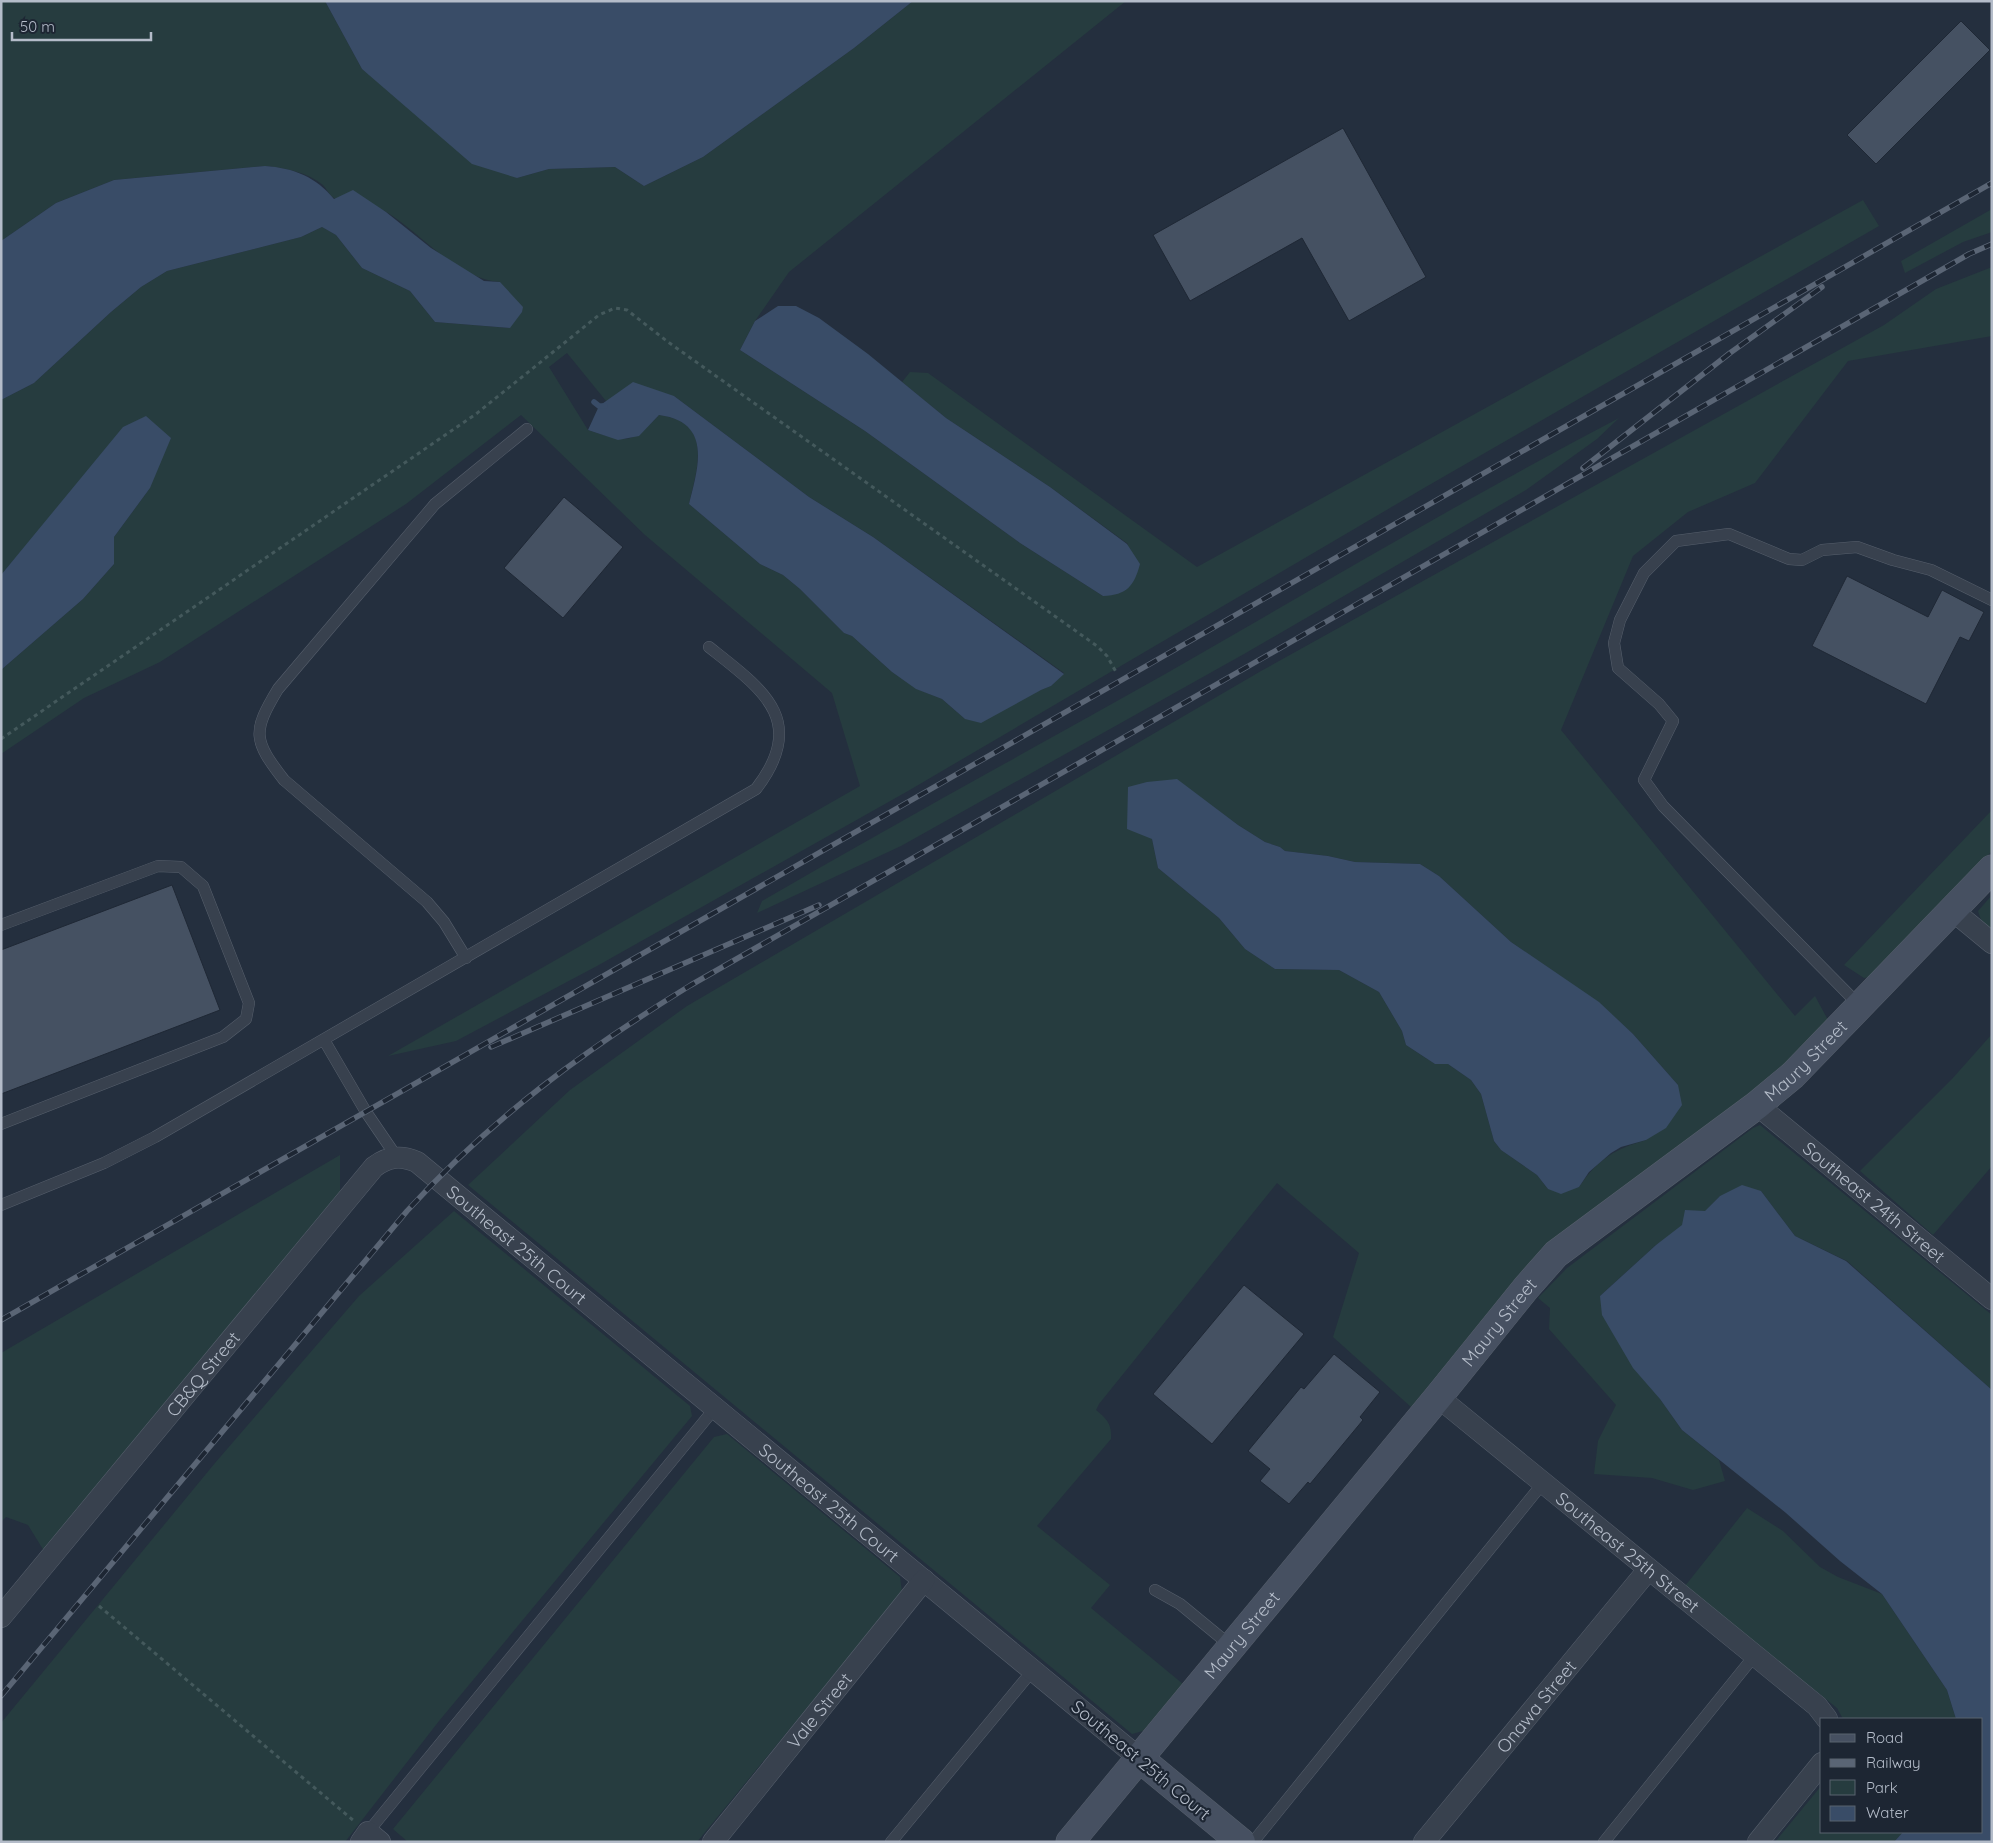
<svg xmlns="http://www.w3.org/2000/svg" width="1993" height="1843" font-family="Quicksand,sans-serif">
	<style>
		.green { fill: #263c3f; fill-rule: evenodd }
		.water { fill: #394c67 }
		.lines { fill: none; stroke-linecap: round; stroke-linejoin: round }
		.stream { stroke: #394c67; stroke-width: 5.5 }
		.building { fill: #455162; stroke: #1f2835 }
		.lane-casing { stroke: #565f6c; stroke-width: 12 }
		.street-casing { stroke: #565f6c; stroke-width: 22 }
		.secondary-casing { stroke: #565f6c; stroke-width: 29 }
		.path { stroke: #44595c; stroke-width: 3; stroke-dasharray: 4 4; stroke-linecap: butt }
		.lane { stroke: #38414e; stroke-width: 11 }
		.street { stroke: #38414e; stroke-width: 21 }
		.secondary { stroke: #465061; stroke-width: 28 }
		.rail-casing { stroke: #5a6575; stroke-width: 5.5 }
		.rail { stroke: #1d2633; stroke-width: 4; stroke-dasharray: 11; stroke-linecap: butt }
		.labels { text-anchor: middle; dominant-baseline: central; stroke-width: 4.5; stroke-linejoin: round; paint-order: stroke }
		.street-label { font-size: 18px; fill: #b4bcc9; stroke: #1d2633 }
	</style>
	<rect width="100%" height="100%" fill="#242f3e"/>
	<path class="green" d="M 1,1 L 325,1 L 362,69 L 517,178 L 549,169 L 615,167 L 644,186 L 703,157 L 854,48 L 913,1 L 1126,1 L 789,272 L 755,321 L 740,350 L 865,431 L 1020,543 L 1103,596 L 1128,544 L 1050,487 L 946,418 L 902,382 L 910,372 L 928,373 L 1197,567 L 1863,200 L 1879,226 L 1424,488 L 908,791 L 597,966 L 456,1041 L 388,1056 L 860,786 L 832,693 L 645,535 L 521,415 L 406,504 L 160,662 L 84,698 L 1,754 L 1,670 L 83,599 L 114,564 L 114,537 L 150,488 L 70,494 L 1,575 L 1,400 L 34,383 L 111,312 L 141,287 L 167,271 L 301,237 L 322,227 L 336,235 L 362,268 L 410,291 L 435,322 L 509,328 L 500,282 C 457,279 423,235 388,213 C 373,203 351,207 336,199 C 330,197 327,189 323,185 C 307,172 285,168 265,166 L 114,180 L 56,203 L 1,241 ZM 567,353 L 606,401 L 674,396 L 809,497 L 873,537 L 1064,673 L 1051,686 L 965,719 L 942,699 L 917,689 L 892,672 L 852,636 L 844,633 L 800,589 L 783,575 L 760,564 L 689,504 C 697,468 714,422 659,415 C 630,445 628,443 588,430 L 549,367 Z
		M 1992,209 L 1992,232 L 1963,242 L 1905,273 L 1901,261 Z
		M 1992,267 L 1992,336 L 1848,361 L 1755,483 L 1688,512 L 1633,556 L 1561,730 L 1795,1016 L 1815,996 L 1828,1020 L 1802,1049 L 1774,1075 L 1566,1230 L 1528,1265 L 1411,1407 L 1333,1337 L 1359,1253 L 1277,1183 L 1099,1404 L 1096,1410 C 1107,1419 1112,1424 1111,1439 L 1037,1526 L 1110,1585 L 1091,1608 L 1183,1684 L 1143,1731 L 1132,1734 L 468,1185 L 570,1090 L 687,1006 L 1261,671 L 1884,325 L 1936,289 ZM 1177,780 L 1238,825 L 1265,842 L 1280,847 L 1285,851 L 1328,856 L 1355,862 L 1420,864 L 1439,876 L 1511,942 L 1599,1003 L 1633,1034 L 1678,1085 L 1646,1140 C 1615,1149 1598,1159 1579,1187 L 1548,1189 L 1537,1175 L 1501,1150 L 1494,1141 L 1481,1094 L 1471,1080 L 1448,1064 L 1435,1064 L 1406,1045 L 1402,1031 L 1379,992 L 1339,970 L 1275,969 L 1245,949 L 1219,918 L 1158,868 L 1152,839 Z
		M 1619,418 L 1597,439 L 1526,490 L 1244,654 L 901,846 L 757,913 L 762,901 C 896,823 1032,749 1167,673 C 1317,587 1466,498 1619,418 Z
		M 1992,810 L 1992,851 L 1870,977 L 1864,978 L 1844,965 Z
		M 1992,895 L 1992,933 L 1982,923 L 1978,911 Z
		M 1992,1034 L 1992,1166 L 1933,1235 L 1860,1171 L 1952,1079 Z
		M 1760,1125 L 1992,1315 L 1992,1390 L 1847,1261 L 1795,1236 L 1761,1191 L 1720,1196 L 1705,1212 L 1656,1245 L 1600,1296 L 1660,1399 L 1682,1430 L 1719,1460 L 1725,1481 L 1693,1490 L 1652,1478 L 1594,1474 L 1598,1441 L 1616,1405 L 1549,1329 L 1550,1308 L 1538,1298 L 1567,1268 L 1753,1128 Z
		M 340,1155 L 340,1192 L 44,1551 L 28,1525 L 6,1517 L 1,1522 L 1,1353 Z
		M 454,1211 L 690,1406 L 692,1416 L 439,1721 L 345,1842 L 1,1842 L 1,1723 L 215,1463 L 359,1296 Z
		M 727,1434 L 900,1577 L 902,1592 L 697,1842 L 408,1842 L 393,1829 L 714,1437 Z
		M 1747,1508 L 1783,1531 L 1820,1567 L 1838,1577 L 1882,1594 L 1947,1690 L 1956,1719 L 1843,1719 L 1837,1708 L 1685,1586 Z
		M 1822,1785 L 1822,1832 L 1903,1832 L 1894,1842 L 1775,1842 Z"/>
	<path class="water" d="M 325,1 L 913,1 L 854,48 L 703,157 L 644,186 L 615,167 L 549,169 L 517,178 L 472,164 L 362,69 Z
		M 265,166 C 294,168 316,177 334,199 L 353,190 L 386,212 L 431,248 L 484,281 L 500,282 L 523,307 L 522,312 L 510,328 L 435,322 L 410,291 L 362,268 L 336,235 L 322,227 L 301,237 L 167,271 L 141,287 L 111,312 L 34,383 L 1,400 L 1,241 L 56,203 L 114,180 Z
		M 778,306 L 796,306 L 819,318 L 868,354 L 946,418 L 1050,487 L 1127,544 L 1140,564 C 1134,586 1127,595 1103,596 L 1020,543 L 865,431 L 740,350 L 755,321 Z
		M 633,382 L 674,396 L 809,497 L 873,537 L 1064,674 L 1051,686 L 1041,690 L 981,723 L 965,719 L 942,699 L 916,689 L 892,672 L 852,636 L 844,633 L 800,589 L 783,575 L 760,564 L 689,504 C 698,468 713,422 659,415 L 639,436 L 618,440 L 588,430 L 599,406 Z
		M 146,416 L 171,438 L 150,488 L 114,537 L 114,564 L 83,599 L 1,670 L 1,575 L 123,427 Z
		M 1177,779 L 1238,825 L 1265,842 L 1280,847 L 1285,851 L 1328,856 L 1355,862 L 1420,864 L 1439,876 L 1511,942 L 1599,1002 L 1633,1034 L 1678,1085 L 1682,1105 L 1666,1128 L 1646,1140 L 1621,1147 L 1611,1153 L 1589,1172 L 1579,1187 L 1561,1194 L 1548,1189 L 1537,1175 L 1501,1150 L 1494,1141 L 1481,1094 L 1471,1080 L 1448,1064 L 1435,1064 L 1406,1045 L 1402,1031 L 1379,992 L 1339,970 L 1275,969 L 1245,949 L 1219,918 L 1158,868 L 1152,839 L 1127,829 L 1128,787 L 1147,782 Z
		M 1742,1185 L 1761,1191 L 1795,1236 L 1846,1261 L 1992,1390 L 1992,1842 L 1894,1842 L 1903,1832 L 1982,1832 L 1982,1719 L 1956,1719 L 1947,1690 L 1882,1594 L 1840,1561 L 1786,1513 L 1682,1430 L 1660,1399 L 1633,1368 L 1602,1315 L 1600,1296 L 1656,1245 L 1682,1225 L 1685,1210 L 1705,1211 L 1720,1196 Z"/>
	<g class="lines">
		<path class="stream" d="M 594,402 L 599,406 L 605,406"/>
	</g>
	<path class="building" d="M 1961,21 L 1990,50 L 1876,164 L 1847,135 Z
		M 1343,128 L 1426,277 L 1349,321 L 1302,238 L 1190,301 L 1153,235 Z
		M 564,497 L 623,547 L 563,618 L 504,568 Z
		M 1847,576 L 1928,617 L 1942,590 L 1984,612 L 1969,641 L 1960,637 L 1926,704 L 1812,646 Z
		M 172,885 L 220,1010 L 1,1094 L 1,950 Z
		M 1244,1285 L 1304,1334 L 1212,1444 L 1153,1394 Z
		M 1334,1354 L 1380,1392 L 1360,1417 L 1363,1420 L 1310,1484 L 1308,1482 L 1289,1504 L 1260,1481 L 1270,1469 L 1248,1451 L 1301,1387 L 1304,1389 Z"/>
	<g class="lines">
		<defs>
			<path id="lane" d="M 1,925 L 158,866 L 181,867 L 203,886 L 249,1003 L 246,1019 L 223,1037 L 1,1124
				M 466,958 L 444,922 L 427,902 L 284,780 C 253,740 252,732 278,689 L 435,504 L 527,429
				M 1860,1006 L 1663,806 L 1644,780 L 1673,721 L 1659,704 L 1618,668 L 1614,643 L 1620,620 L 1644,573 L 1676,541 L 1729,534 L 1789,559 L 1802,560 L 1822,550 L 1857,547 L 1893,560 L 1931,570 L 1992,600
				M 324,1040 L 366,1112 L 396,1156
				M 1,1205 L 104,1163 L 155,1137 L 756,789 C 809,720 762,689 709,647
				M 1155,1590 L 1180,1604 L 1231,1646
				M 368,1832 L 715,1408
				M 891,1842 L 1033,1670
				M 1253,1842 L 1543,1483
				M 1604,1842 L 1755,1655"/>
			<g id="street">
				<path d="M 1952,910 L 1992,943"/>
				<path id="s1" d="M 1757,1105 L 1992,1299"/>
				<path id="s2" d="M 1438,1397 L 1817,1706 L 1827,1719"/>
				<path id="s3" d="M 1,1617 L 374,1167 C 388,1156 401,1155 417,1162 L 1139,1758"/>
				<path d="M 361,1842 L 368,1832 L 380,1842"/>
				<path id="s4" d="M 713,1842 L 924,1580"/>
				<path id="s5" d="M 1424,1842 L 1648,1570"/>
				<path d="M 1758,1842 L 1822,1763"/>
			</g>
			<g id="secondary">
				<path d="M 1139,1758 L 1241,1842"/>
				<path id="s6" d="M 1070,1842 L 1438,1397 L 1526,1288 L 1556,1254 L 1757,1105 L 1793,1075 L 1992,869"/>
			</g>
		</defs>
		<use href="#lane" class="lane-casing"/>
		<use href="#street" class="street-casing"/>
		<use href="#secondary" class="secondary-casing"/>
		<path class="path" d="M 1,739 L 476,414 L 599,315 L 615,308 L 627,310 L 668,342 L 1097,646 L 1107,656 L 1116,672
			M 99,1606 L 354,1821"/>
		<use href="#lane" class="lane"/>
		<use href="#street" class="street"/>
		<use href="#secondary" class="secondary"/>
		<defs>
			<path id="rail" d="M 1583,468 L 1730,353 L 1822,287
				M 491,1047 L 819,905
				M 1,1320 L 1992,183
				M 1,1696 L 407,1211 C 493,1117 583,1051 691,985 L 1969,254 L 1992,244"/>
		</defs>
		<use href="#rail" class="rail-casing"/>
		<use href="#rail" class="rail"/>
	</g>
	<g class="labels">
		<g class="street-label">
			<text stroke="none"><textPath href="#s6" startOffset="1079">Maury Street</textPath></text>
			<text stroke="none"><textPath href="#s1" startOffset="152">Southeast 24th Street</textPath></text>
			<text stroke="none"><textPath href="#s3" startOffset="760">Southeast 25th Court</textPath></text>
			<text stroke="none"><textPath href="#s6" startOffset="674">Maury Street</textPath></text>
			<text stroke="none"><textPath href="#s3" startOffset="316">CB&amp;Q Street</textPath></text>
			<text stroke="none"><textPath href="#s3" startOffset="1165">Southeast 25th Court</textPath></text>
			<text stroke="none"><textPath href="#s2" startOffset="245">Southeast 25th Street</textPath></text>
			<text stroke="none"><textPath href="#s6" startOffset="269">Maury Street</textPath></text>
			<text stroke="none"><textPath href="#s5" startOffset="176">Onawa Street</textPath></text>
			<text stroke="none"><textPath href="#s4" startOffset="169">Vale Street</textPath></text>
			<text transform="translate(1141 1760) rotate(40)">Southeast 25th Court</text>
		</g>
	</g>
	<rect width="1993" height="1843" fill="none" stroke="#b4bcc9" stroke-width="5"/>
	<rect x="1820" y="1718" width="162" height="115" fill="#1d2633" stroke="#59626f"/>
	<rect x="1830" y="1734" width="25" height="8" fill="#465061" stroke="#59626f"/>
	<text x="1866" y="1743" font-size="15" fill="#b4bcc9">Road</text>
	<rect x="1830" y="1759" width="25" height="8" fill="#5a6575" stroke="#59626f"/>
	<text x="1866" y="1768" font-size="15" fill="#b4bcc9">Railway</text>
	<rect x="1830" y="1780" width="25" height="15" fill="#263c3f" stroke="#59626f"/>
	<text x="1866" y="1793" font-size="15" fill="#b4bcc9">Park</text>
	<rect x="1830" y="1806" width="25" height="15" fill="#394c67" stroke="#59626f"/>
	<text x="1866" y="1818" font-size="15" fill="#b4bcc9">Water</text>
	<path d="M12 32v8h139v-8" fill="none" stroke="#b4bcc9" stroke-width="2.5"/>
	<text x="20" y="32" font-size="15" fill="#b4bcc9" stroke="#1d2633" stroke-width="4" paint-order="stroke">50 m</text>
</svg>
